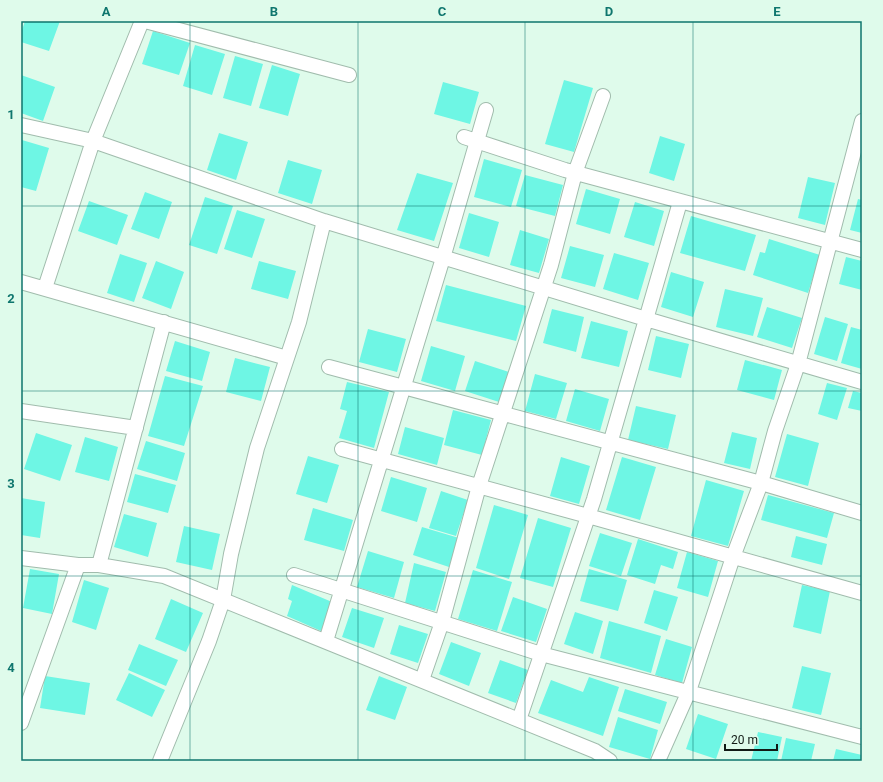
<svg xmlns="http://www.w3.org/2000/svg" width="883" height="782" font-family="Roboto,sans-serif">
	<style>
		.building { fill: #6ef6e4 }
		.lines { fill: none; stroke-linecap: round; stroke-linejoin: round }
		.minor-casing { stroke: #a1bcad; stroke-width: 16 }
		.minor { stroke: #fff; stroke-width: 14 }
		.grid { fill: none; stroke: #0f766e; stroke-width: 1; stroke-opacity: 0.55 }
		.neatline { fill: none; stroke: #0f766e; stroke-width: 1.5 }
		.grid-label { font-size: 13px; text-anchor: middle; font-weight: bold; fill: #0f766e }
	</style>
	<rect width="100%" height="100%" fill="#dffbeb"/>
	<path class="building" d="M 25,21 L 60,21 L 49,51 L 21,42 L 21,33 Z
		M 153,31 L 190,43 L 179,75 L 142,64 Z
		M 195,45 L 225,54 L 212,95 L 183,86 Z
		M 235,56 L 263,64 L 251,106 L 223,98 Z
		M 272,65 L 300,74 L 288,116 L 259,108 Z
		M 21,75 L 55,87 L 43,121 L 21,113 Z
		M 564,80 L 593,88 L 574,152 L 545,144 Z
		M 443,82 L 479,92 L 470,124 L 434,114 Z
		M 219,133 L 248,142 L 236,180 L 207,170 Z
		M 660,136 L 685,144 L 674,181 L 649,173 Z
		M 22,140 L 49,148 L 36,191 L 21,187 Z
		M 484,159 L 522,170 L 511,207 L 474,197 Z
		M 288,160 L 322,170 L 312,204 L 278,193 Z
		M 417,173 L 453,183 L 434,241 L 397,230 Z
		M 525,175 L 563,185 L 555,216 L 516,206 Z
		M 808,177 L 835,183 L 825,225 L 798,218 Z
		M 586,189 L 620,199 L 610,234 L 576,224 Z
		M 145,192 L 172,202 L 159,239 L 131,229 Z
		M 205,197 L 233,206 L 217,254 L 189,245 Z
		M 858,199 L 862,200 L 862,233 L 850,230 Z
		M 89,201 L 128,215 L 117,245 L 78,231 Z
		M 635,202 L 664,211 L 654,246 L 624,237 Z
		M 237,210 L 265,219 L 252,258 L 224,249 Z
		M 469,213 L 499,222 L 489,257 L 459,248 Z
		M 691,216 L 756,235 L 745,271 L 680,253 Z
		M 520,230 L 549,239 L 539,273 L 510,265 Z
		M 769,239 L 820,255 L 808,293 L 753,275 L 760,252 L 765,253 Z
		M 570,246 L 604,255 L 595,287 L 561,278 Z
		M 614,253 L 649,263 L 638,300 L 603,289 Z
		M 120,254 L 147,263 L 134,302 L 107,293 Z
		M 846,257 L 862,261 L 862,290 L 839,284 Z
		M 156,261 L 184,272 L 171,309 L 142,298 Z
		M 259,261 L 296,271 L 288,299 L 251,289 Z
		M 671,272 L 704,282 L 693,317 L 661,307 Z
		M 446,285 L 526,306 L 516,341 L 436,321 Z
		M 725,289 L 763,298 L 753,336 L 716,327 Z
		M 767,307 L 802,318 L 792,348 L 757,337 Z
		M 552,309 L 584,317 L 576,352 L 543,343 Z
		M 825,317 L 848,324 L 837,361 L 814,354 Z
		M 591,321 L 628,331 L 619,367 L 581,358 Z
		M 851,327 L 862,330 L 862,369 L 841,363 Z
		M 368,329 L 406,339 L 397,372 L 359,362 Z
		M 656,336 L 689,344 L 681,378 L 648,370 Z
		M 175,341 L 210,352 L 202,381 L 166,371 Z
		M 431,346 L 465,356 L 455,391 L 421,381 Z
		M 235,358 L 270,367 L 261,401 L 226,392 Z
		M 745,360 L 782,370 L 774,400 L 737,390 Z
		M 475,361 L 509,372 L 499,402 L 465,391 Z
		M 535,374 L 567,383 L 556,419 L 525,411 Z
		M 165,376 L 203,386 L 184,446 L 148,436 Z
		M 347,382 L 389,392 L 374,448 L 339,438 L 347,411 L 340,409 Z
		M 827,383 L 847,388 L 837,420 L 818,414 Z
		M 575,389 L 609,399 L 600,431 L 566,421 Z
		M 853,391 L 862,393 L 862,411 L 848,408 Z
		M 636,406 L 676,415 L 668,449 L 628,440 Z
		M 453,410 L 491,420 L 482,455 L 444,445 Z
		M 405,427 L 444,438 L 437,465 L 398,454 Z
		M 732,432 L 757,438 L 750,469 L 724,463 Z
		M 36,433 L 72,445 L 60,481 L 24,469 Z
		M 787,434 L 819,443 L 808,486 L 775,477 Z
		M 85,437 L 118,447 L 109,481 L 75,472 Z
		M 146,441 L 185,453 L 177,481 L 137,469 Z
		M 308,456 L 339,465 L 327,503 L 296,494 Z
		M 561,457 L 590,466 L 579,504 L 550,496 Z
		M 622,457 L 656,467 L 640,520 L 606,510 Z
		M 135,474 L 176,485 L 168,513 L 127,502 Z
		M 391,477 L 427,488 L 417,522 L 381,511 Z
		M 706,480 L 744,491 L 728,546 L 691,536 Z
		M 441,491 L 468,500 L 456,536 L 429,528 Z
		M 768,495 L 834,513 L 827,538 L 761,520 Z
		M 21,498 L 45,502 L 40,538 L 21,535 Z
		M 494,505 L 528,515 L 509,579 L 476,568 Z
		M 313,508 L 353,520 L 344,551 L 304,540 Z
		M 124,514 L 157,523 L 148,557 L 114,547 Z
		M 538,518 L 571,528 L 553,587 L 520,578 Z
		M 184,526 L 220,534 L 212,570 L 176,562 Z
		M 422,527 L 459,538 L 449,567 L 413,555 Z
		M 600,533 L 632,543 L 621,576 L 589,566 Z
		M 796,536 L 827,544 L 822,565 L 791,557 Z
		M 638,539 L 678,552 L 673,569 L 661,565 L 655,584 L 627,575 Z
		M 368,551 L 404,562 L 394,598 L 357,587 Z
		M 687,552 L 718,561 L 708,597 L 677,588 Z
		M 414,563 L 446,572 L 435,611 L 405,603 Z
		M 30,569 L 59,574 L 52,614 L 23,608 Z
		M 589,569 L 627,580 L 618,611 L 580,601 Z
		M 473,570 L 512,582 L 497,631 L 458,619 Z
		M 84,580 L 109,588 L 96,630 L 72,622 Z
		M 292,585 L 332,602 L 321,631 L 287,616 L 292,601 L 288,599 Z
		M 802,585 L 830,591 L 821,634 L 793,627 Z
		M 654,590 L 678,597 L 667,631 L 644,623 Z
		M 513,597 L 547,609 L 536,642 L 501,631 Z
		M 171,599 L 203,613 L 186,652 L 155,639 Z
		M 352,608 L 384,618 L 374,648 L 342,637 Z
		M 575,612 L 603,621 L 593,654 L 564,644 Z
		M 609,621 L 661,636 L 651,673 L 600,658 Z
		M 399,625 L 428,634 L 418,663 L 390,654 Z
		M 666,639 L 692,647 L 682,683 L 655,675 Z
		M 451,642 L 481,653 L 469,686 L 439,674 Z
		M 139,644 L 178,660 L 166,686 L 128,670 Z
		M 500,660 L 528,670 L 516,703 L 488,693 Z
		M 802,666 L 831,673 L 821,715 L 792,708 Z
		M 129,673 L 165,690 L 152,717 L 116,700 Z
		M 45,676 L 90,683 L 85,715 L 40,708 Z
		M 379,676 L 407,687 L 395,720 L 366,710 Z
		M 589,677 L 619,687 L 603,736 L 538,713 L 551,680 L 583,692 Z
		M 625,689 L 667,702 L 660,724 L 618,711 Z
		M 698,714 L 728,724 L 716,759 L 686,749 Z
		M 618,717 L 658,730 L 650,759 L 609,747 Z
		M 758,732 L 782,737 L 777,761 L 751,761 Z
		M 786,738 L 815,744 L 811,761 L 781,761 Z
		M 836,749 L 862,755 L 862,761 L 833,761 Z"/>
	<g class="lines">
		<defs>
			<path id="minor" d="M 145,21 L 349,75
				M 21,125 L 93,141 L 324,221 L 646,319 L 862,382
				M 464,137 L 565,170 L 862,250
				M 21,282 L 287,358
				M 45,288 L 93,141 L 142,21
				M 329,367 L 761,483 L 862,513
				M 21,411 L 136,428
				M 342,449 L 588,516 L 862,593
				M 21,558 L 78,565 L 99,565 L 164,576 L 595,751 L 610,761
				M 99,565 L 164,322
				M 294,575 L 541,654 L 862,737
				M 326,641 L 443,258 L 486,110
				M 422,680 L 442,622 L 479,486 L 551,265 L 575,173 L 603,96
				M 519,720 L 594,499 L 680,202
				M 21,723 L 78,565
				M 160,761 L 209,641 L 223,600 L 231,554 L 257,448 L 299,322 L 324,221
				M 658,761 L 689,691 L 733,557 L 761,483 L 775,431 L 798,364 L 862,121"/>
		</defs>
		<use href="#minor" class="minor-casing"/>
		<use href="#minor" class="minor"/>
	</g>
	<path class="grid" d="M 190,21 L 190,761M 358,21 L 358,761M 525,21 L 525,761M 693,21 L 693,761M 21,206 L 862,206M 21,391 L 862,391M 21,576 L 862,576"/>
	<rect width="883" height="782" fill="none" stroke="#dffbeb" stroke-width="44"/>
	<path d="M725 744v6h52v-6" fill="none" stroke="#111a15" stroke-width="2"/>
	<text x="731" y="744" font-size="12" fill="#111a15" stroke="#dffbeb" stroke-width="3" paint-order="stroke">20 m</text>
	<rect x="22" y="22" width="839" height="738" class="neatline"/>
	<g class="grid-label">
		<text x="106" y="16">A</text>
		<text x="274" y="16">B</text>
		<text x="442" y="16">C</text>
		<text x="609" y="16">D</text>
		<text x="777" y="16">E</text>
		<text x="11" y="119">1</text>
		<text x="11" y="303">2</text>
		<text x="11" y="488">3</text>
		<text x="11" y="672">4</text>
	</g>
</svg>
